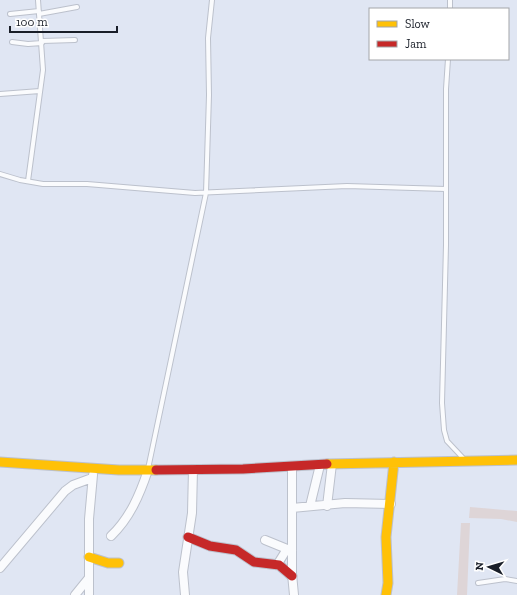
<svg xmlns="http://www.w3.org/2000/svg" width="517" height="595" font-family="'Zilla Slab',serif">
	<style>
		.building { fill: #ded5d7 }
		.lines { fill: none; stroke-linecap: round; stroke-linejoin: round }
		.lane-casing { stroke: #bcc1cc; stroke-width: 6 }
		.street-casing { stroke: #bcc1cc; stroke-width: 10 }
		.slow-casing { stroke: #bcc1cc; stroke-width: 11 }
		.jam-casing { stroke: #bcc1cc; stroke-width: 11 }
		.lane { stroke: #fafbfd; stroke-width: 4 }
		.street { stroke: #fafbfd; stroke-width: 8 }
		.slow { stroke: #ffc107; stroke-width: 9 }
		.jam { stroke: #c62828; stroke-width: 9 }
	</style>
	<rect width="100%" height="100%" fill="#e0e6f3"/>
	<path class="building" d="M 470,507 L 517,511 L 517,522 L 501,519 L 469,518 Z
		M 461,523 L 470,523 L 467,595 L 457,595 Z"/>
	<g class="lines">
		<defs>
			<path id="lane" d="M 450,0 L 450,9
				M 10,14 L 39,11
				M 39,14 L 77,7
				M 42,41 L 75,40
				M 12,42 L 28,44 L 42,43
				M 448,59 L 446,89 L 446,245 L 442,403 L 444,430 L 447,441 L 463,458
				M 0,94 L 40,91
				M 0,174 L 20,180 L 43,184 L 87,184 L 195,193 L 347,186 L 446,189
				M 28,181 L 43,70 L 38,0
				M 148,469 L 206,193 L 209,95 L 208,38 L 212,0
				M 478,583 L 505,579 L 517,581"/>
			<path id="street" d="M 292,466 L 292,574 L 294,595
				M 310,506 L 320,465
				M 327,506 L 332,464
				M 292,508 L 345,503 L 391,504
				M 111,536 C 130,518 140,494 148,470
				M 265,540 L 292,551
				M 277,565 L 287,549
				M 0,568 L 65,491 L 73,485 L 92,478
				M 75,595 L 88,579
				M 89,595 L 89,519 L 93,475
				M 185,595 L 183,572 L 192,513 L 193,469"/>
			<path id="slow" d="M 0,462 L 119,470 L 156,470
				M 327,464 L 517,460
				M 89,557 L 108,563 L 119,563
				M 386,595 L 388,583 L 386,537 L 394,462"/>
			<path id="jam" d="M 156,470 L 243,469 L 327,464
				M 188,537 L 210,546 L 236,550 L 254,562 L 279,565 L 292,576"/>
		</defs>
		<use href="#lane" class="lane-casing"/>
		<use href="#street" class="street-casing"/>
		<use href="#slow" class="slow-casing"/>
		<use href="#jam" class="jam-casing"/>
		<use href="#lane" class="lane"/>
		<use href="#street" class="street"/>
		<use href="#slow" class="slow"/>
		<use href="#jam" class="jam"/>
	</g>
	<rect x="369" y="8" width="140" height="52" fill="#ffffff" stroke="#a3a5a9"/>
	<rect x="377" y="21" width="20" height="6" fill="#ffc107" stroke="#a3a5a9"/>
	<text x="405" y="28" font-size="12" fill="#191e28">Slow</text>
	<rect x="377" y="41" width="20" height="6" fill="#c62828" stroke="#a3a5a9"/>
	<text x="405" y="48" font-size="12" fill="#191e28">Jam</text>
	<g transform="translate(489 567) rotate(275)" stroke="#ffffff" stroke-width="3" paint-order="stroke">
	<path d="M0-3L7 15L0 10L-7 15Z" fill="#191e28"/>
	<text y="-6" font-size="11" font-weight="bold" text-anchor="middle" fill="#191e28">N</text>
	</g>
	<path d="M10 26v6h107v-6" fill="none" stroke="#191e28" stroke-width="2"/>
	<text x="16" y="26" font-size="12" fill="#191e28" stroke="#ffffff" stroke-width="3" paint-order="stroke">100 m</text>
</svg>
